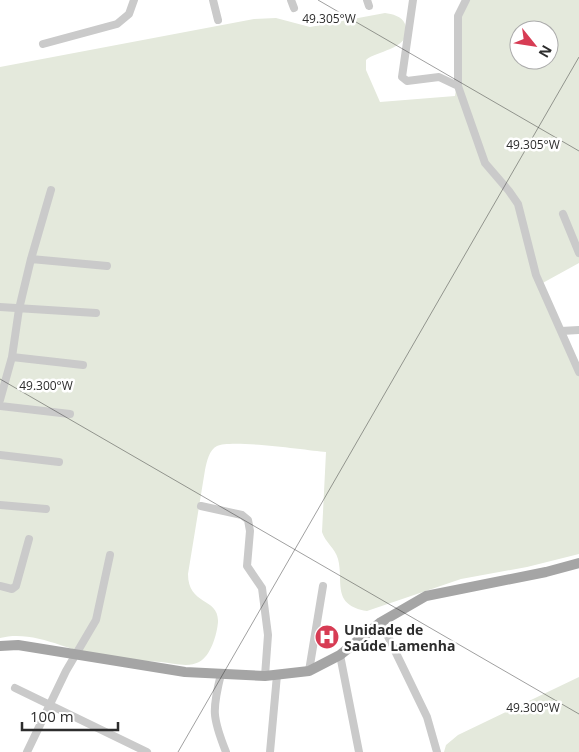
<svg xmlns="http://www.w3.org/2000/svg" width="579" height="752" font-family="'Open Sans',sans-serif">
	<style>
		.green { fill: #e4e9dc; fill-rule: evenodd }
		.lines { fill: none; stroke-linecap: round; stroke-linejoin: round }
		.minor { stroke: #cacaca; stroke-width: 8 }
		.major { stroke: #a5a5a5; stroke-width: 10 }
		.ticks { fill: none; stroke: #2d2d2d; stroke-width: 1; stroke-opacity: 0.45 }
		.labels { text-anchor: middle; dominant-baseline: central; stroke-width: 5; stroke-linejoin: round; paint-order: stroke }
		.poi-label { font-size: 14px; font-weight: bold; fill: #2d2d2d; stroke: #fff; text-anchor: start }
		.ticks-label { font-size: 12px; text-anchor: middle; fill: #2d2d2d; stroke: #fff; stroke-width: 5; stroke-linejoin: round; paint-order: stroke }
	</style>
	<rect width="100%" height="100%" fill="#fff"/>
	<path class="green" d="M 465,0 L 579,0 L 579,263 L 539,285 L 579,372 L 579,554 L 527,567 L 461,579 L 367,611 C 331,605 344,582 338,559 C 335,548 325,542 322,532 L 326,452 C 306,450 231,439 217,446 C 209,450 207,461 205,470 L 188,574 C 188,606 219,597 218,622 C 217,634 211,656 199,662 C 188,668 173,663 161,662 C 142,660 123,661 104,658 C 71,652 34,629 0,638 L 0,67 L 254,19 L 276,18 L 310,27 L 385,13 C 392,14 402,16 405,24 C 414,49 378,50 366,60 L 366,70 L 380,102 L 455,96 L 461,56 L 458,22 ZM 519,30 L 549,30 L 549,60 L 519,60 Z
		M 579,677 L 579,752 L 444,752 L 446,745 L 458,735 Z"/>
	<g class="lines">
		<path class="minor" d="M 213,0 L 218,20
			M 291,0 L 294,8
			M 367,0 L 369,6
			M 413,0 L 402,77 L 407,81 L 439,77 L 458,86 L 485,163 L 509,191 L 518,204 L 536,275 L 579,372
			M 43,44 L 117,24 L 129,14 L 134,0
			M 458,86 L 458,16 L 466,0
			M 563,214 L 579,253
			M 31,259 L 107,266
			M 0,307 L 96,313
			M 561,331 L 579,330
			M 12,357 L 83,365
			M 0,400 L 12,357 L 19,309 L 31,259 L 51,190
			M 0,406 L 70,414
			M 0,455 L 59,462
			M 0,505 L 46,509
			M 201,506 L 242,515 L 248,520 L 250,531 L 247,566 L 262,588 L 268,635 L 265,676
			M 0,586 L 12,589 L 16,586 L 29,539
			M 381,622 L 427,717 L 437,752
			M 340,655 L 359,752
			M 309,671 L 323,586
			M 221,674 C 212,710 212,717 226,752
			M 15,688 L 147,752
			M 27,752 L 66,671 L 96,620 L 110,555
			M 270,752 L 277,675"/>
		<path class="major" d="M 0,646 L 18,645 L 185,672 L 265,676 L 309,671 L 340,655 L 381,622 L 426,596 L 546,572 L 579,563"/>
	</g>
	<path class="ticks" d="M 318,0 L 579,151M 0,379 L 579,714M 178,752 L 579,57"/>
	<defs>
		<symbol id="hospital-disc" viewBox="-11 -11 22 22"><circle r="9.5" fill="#d73c54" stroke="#fff"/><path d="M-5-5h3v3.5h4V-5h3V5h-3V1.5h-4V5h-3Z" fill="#fff"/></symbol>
	</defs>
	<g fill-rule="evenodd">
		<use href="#hospital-disc" x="313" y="623" width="28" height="28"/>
	</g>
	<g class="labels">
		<g class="poi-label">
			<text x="344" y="629">Unidade de<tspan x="344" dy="16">Saúde Lamenha</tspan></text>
		</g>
	</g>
	<g class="ticks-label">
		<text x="329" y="23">49.305°W</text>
		<text x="533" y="149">49.305°W</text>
		<text x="46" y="390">49.300°W</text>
		<text x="533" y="712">49.300°W</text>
	</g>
	<g transform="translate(534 45) rotate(120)"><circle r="24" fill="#ffffff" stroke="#ababab"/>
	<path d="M0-4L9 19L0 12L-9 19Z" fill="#d73c54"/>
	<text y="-8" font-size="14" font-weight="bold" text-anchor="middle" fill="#2d2d2d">N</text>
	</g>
	<path d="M22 722v8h96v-8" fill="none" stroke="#2d2d2d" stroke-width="2.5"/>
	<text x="30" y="722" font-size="15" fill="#2d2d2d" stroke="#ffffff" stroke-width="4" paint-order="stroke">100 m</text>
</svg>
